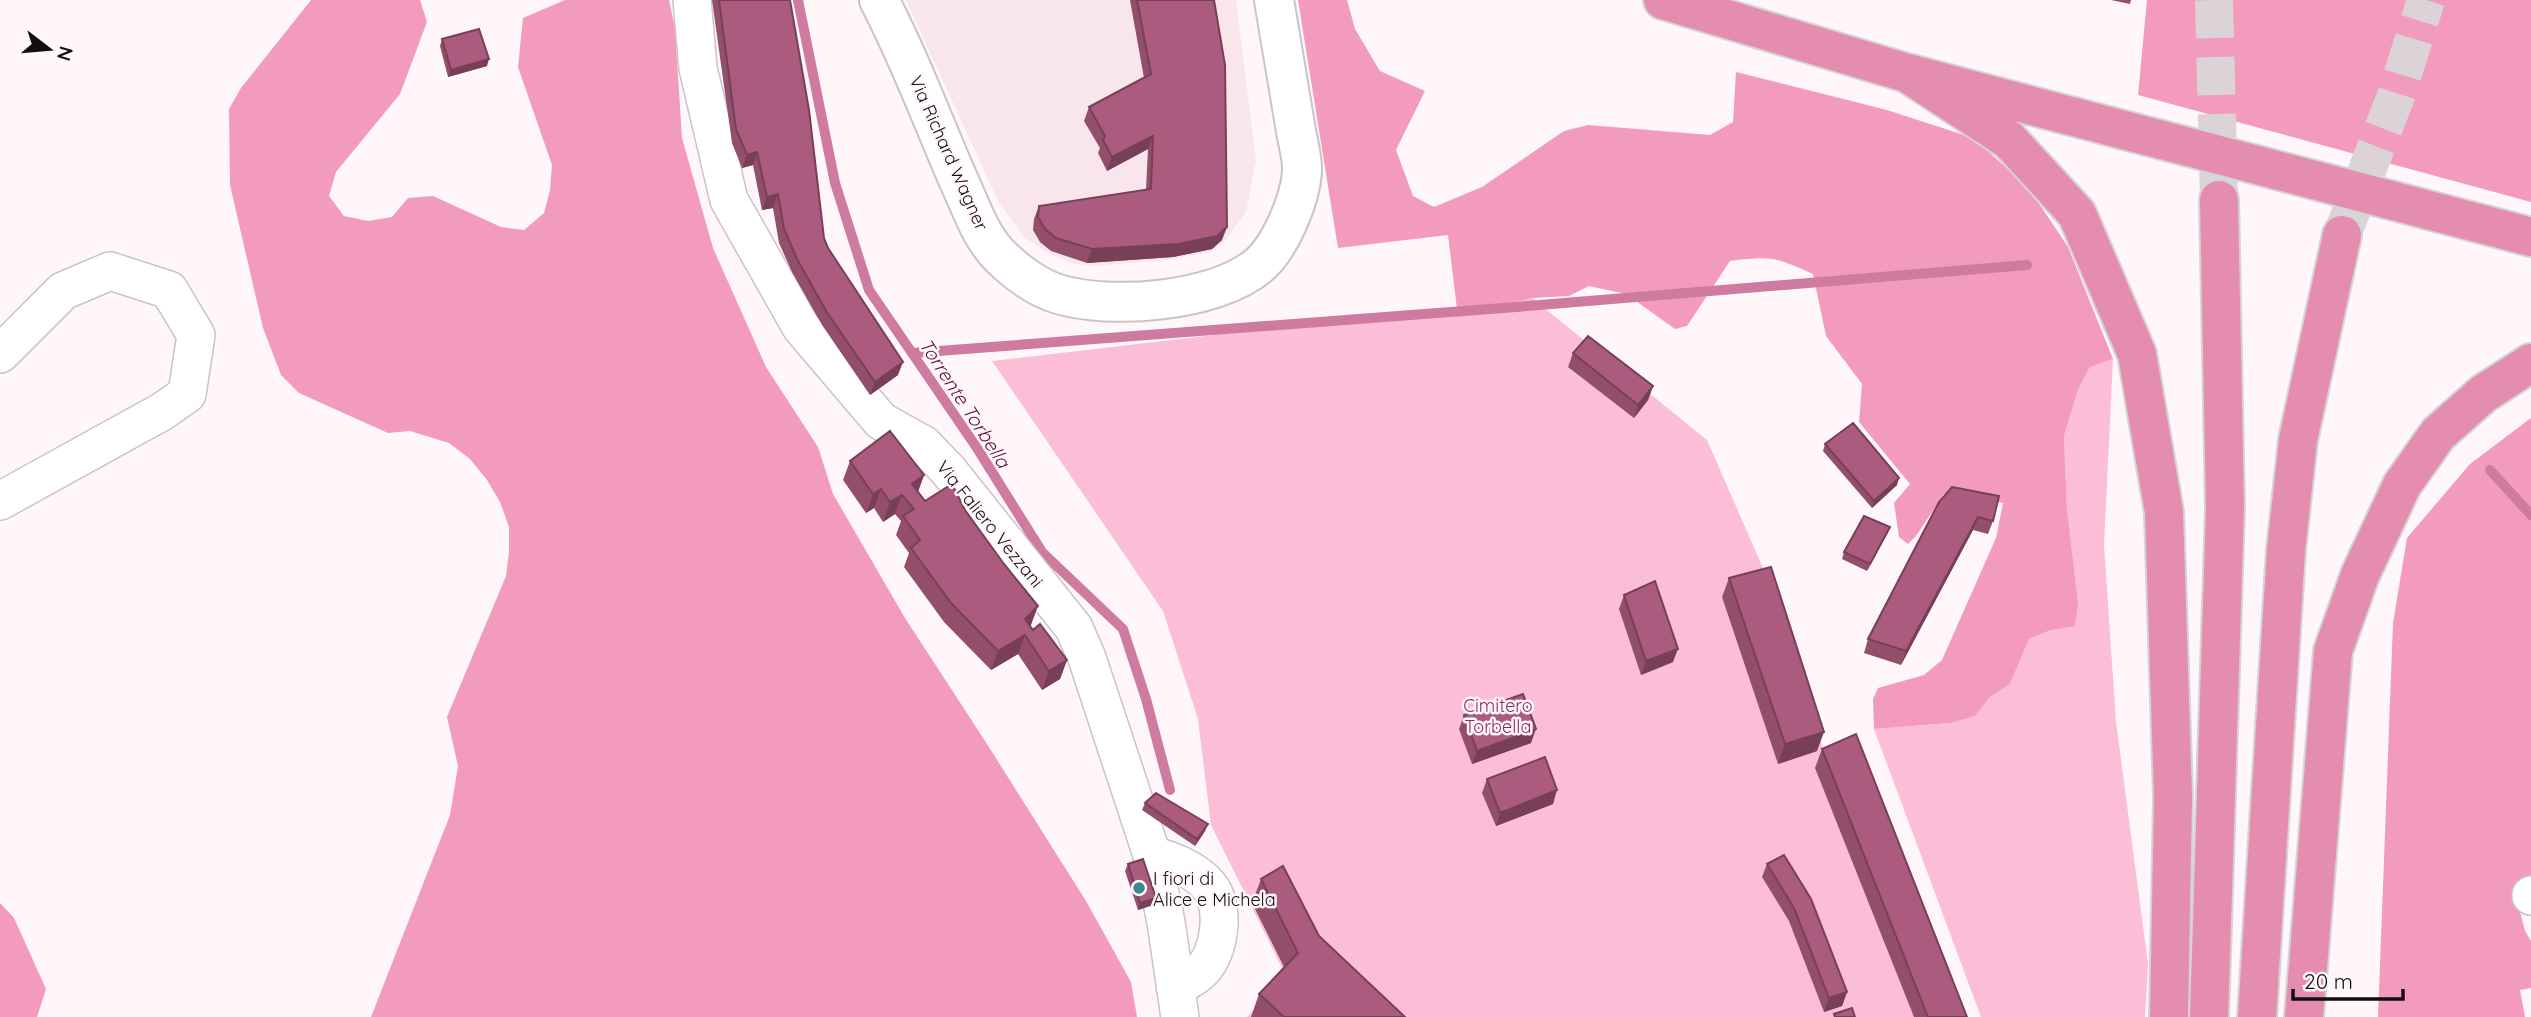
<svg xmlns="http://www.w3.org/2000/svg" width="2531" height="1017" font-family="Quicksand,sans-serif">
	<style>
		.built { fill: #f9e5ec }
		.green { fill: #fcbed6 }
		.forest { fill: #f29bbf }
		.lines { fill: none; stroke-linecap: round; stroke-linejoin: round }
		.stream { stroke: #cf7b9f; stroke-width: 10 }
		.highway-tunnel { stroke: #dbd3d6; stroke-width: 38; stroke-dasharray: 38 19; stroke-linecap: butt }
		.street-casing { stroke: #cdc2c6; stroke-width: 40 }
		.secondary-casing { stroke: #cdc2c6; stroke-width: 42 }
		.highway-casing { stroke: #d4d4d4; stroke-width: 42 }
		.street { stroke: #fff; stroke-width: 37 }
		.secondary { stroke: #fff; stroke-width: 38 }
		.highway { stroke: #e58cb1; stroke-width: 38 }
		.wall { fill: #934e6c }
		.shaded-wall { fill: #784058 }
		.building { fill: #ab5b7e; stroke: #784058; stroke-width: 2 }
		.poi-dot { fill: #3f878d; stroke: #fff6f9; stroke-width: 2.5 }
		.labels { text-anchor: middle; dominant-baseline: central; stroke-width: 5; stroke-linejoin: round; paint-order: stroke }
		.street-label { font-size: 18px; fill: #120e10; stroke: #fff6f9 }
		.park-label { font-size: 18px; fill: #8e2a5c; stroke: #fff6f9 }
		.poi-label { font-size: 18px; fill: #120e10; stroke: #fff6f9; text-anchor: start }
		.water-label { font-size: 19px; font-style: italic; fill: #5a0e37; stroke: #fff6f9 }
	</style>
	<rect width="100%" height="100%" fill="#fff6f9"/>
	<path class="built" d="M 906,0 L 1236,0 L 1256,161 L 1246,212 L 1224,242 L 1211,252 L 1174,259 L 1096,266 L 1074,264 L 1050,254 L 1025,238 L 999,203 Z"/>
	<path class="green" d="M 1532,298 L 1707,440 L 1770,584 L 1825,754 L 1958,1017 L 1247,1017 L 1286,976 L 1211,825 L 1198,719 L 1163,611 L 992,361 Z
		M 2113,359 L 2104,545 L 2116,722 L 2148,964 L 2145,1017 L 1981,1017 L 1874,729 L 1951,723 L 1975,716 L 1990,697 L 2010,684 L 2029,639 L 2051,630 L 2067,510 L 2064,436 L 2078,390 L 2090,367 Z"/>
	<path class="forest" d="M 311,0 L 420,0 L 427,22 L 400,94 L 336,172 L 329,196 L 344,216 L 368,221 L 392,217 L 408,198 L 433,196 L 501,227 L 524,230 L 544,213 L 550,190 L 552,165 L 518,67 L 523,18 L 565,0 L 669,0 L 675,28 L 682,138 L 713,248 L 766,367 L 818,447 L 833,494 L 905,618 L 987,744 L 1086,901 L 1131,982 L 1137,1017 L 371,1017 L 450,815 L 458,766 L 447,717 L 506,576 L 509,552 L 509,527 L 500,502 L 487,480 L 470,459 L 449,443 L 410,431 L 388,433 L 299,393 L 281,375 L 263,328 L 230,185 L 229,109 L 241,88 Z
		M 1298,0 L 1347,0 L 1355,29 L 1380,71 L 1425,91 L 1396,150 L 1413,196 L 1434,207 L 1482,187 L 1564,131 L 1588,125 L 1710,135 L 1733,122 L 1736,72 L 1887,110 L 1973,138 L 2028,187 L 2068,247 L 2113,359 L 2090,367 L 2078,390 L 2064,436 L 2067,510 L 2078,604 L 2075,626 L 2051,630 L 2029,639 L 2010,684 L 1990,697 L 1975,716 L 1951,723 L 1874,729 L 1873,699 L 1878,688 L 1924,675 L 1942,660 L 1996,538 L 2003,503 L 1944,494 L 1916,536 L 1908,544 L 1899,537 L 1894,503 L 1910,484 L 1859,422 L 1862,384 L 1826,336 L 1813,274 C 1775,257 1772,256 1730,261 L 1687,326 L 1675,329 L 1626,294 L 1589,286 L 1569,296 L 1532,298 L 1458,317 L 1448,235 L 1338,248 Z
		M 2147,0 L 2531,0 L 2531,202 L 2138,95 Z
		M 2531,418 L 2531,882 L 2519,908 L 2525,931 L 2531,941 L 2531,988 L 2520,990 L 2525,1017 L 2378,1017 L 2393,623 L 2407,538 L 2470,464 Z
		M 0,903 L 14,918 L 46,989 L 37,1017 L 0,1017 Z"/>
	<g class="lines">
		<path class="stream" d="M 798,0 L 835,183 L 869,290 L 977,448 L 1042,552 L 1123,629 L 1146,699 L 1170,790
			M 912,353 L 1516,307 L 2027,265
			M 2490,470 L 2531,515"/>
		<path class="highway-tunnel" d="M 2214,0 L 2219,200
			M 2342,235 L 2396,96 L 2426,0"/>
		<defs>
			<path id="street" d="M 692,0 L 698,68 L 729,200 L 801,327 L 881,421 L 924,445 L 948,470 L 1074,628 L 1087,658 L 1152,855 L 1166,922 L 1180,1017
				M 0,354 L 63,291 L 110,271 L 169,290 L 196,335 L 187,394 L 163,411 L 0,501
				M 1152,855 C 1172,861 1195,869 1209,886 C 1226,906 1220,951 1203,969 C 1195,978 1185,982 1175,986
				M 2531,895 L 2531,896"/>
			<path id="secondary" d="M 879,0 C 909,57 932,119 958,179 C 970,204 980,237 1001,257 C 1016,272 1038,288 1058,294 C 1110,310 1215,302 1258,266 C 1280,248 1300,200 1302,172 C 1303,158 1297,140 1295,125 C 1288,84 1281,42 1274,0"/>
			<path id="highway" d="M 1663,0 L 1907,73 L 2531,237
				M 1907,73 L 2009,140 L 2077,214 L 2137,354 L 2164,512 L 2173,798 L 2169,1017
				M 2209,1017 L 2225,508 L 2219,200
				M 2257,1017 L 2286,550 L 2298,440 L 2342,235
				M 2304,1017 L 2333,651 L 2360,575 L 2402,485 L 2438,434 L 2483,394 L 2531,363"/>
		</defs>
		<use href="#street" class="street-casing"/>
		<use href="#secondary" class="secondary-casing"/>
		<use href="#highway" class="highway-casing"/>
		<use href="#street" class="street"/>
		<use href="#secondary" class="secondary"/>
		<use href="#highway" class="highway"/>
	</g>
	<path class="wall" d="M 712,0 L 790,0 L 824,238 L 828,248 L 898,375 L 870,395 L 822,325 L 792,272 L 779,243 L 773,208 L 762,210 L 753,165 L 742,168 L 732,143 Z
		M 1130,0 L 1214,0 L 1222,240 L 1212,249 L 1173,257 L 1087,263 L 1051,251 L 1040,242 L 1033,230 L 1034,219 L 1039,206 L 1146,190 L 1148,149 L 1107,171 L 1098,153 L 1100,148 L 1084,121 L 1089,107 L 1144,78 Z
		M 2111,0 L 2131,0 L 2130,4 Z
		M 442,39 L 487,66 L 448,77 L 440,46 Z
		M 1573,353 L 1653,386 L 1648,400 L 1634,418 L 1568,367 Z
		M 1825,444 L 1897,485 L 1872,508 L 1823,451 Z
		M 850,461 L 924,475 L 918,492 L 925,501 L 965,510 L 1031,625 L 1030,626 L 1033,630 L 1067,660 L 1060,679 L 1042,690 L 1018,654 L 991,670 L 944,622 L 904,567 L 909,553 L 896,535 L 901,521 L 895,514 L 883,522 L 874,508 L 866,513 L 843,480 Z
		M 1939,502 L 1993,521 L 1988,534 L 1973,530 L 1901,665 L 1864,653 L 1868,639 Z
		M 1890,527 L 1887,534 L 1867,571 L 1842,559 L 1844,552 Z
		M 1729,578 L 1817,751 L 1778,764 L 1722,597 Z
		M 1624,595 L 1673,662 L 1641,675 L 1619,609 Z
		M 1464,715 L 1531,743 L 1472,764 L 1459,729 Z
		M 1822,749 L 1967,1017 L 1914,1017 L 1815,768 Z
		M 1487,779 L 1553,804 L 1496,826 L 1482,793 Z
		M 1145,803 L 1205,831 L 1195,846 L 1142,810 Z
		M 1128,864 L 1156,898 L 1153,905 L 1138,910 L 1125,871 Z
		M 1767,864 L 1847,992 L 1842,1006 L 1824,1012 L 1789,921 L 1762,877 Z
		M 1261,879 L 1319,936 L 1405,1017 L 1251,1017 L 1259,994 L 1284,967 L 1252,903 Z"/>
	<path class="shaded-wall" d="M 489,59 L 487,66 L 448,77 L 451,70 Z
		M 1153,136 L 1148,149 L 1107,171 L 1112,157 Z
		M 757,152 L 753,165 L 742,168 L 747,155 Z
		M 778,194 L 773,208 L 762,210 L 767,197 Z
		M 1227,227 L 1222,240 L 1212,249 L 1173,257 L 1087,263 L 1092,249 Z
		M 903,362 L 898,375 L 870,395 L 875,382 Z
		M 1653,386 L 1648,400 L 1634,418 L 1638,405 Z
		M 924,475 L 917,494 L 912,484 Z
		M 1899,478 L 1897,485 L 1872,508 L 1874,501 Z
		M 881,489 L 874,508 L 866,513 L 873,494 Z
		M 902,495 L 895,514 L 883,522 L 890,502 Z
		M 1978,517 L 1973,530 L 1901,665 L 1906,651 Z
		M 1890,527 L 1887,534 L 1867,571 L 1870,564 Z
		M 1038,606 L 1031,625 L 1018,638 L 1025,619 Z
		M 1025,635 L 1018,654 L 991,670 L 998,651 Z
		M 1678,649 L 1673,662 L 1641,675 L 1646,661 Z
		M 1067,660 L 1060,679 L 1042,690 L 1049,671 Z
		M 1536,729 L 1531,743 L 1472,764 L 1477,751 Z
		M 1824,732 L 1817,751 L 1778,764 L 1785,744 Z
		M 1557,790 L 1553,804 L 1496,826 L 1500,813 Z
		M 1208,824 L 1205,831 L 1195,846 L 1197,839 Z
		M 1156,898 L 1153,905 L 1138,910 L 1140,903 Z
		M 1847,992 L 1842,1006 L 1824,1012 L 1829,998 Z"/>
	<path class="building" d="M 719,0 L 790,0 L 809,110 L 824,238 L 828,248 L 903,362 L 875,382 L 826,311 L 797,259 L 784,229 L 778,194 L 767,197 L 757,152 L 747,155 L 736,129 Z
		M 1137,0 L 1214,0 L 1225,65 L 1227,227 L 1217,236 L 1178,244 L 1092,249 L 1056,238 L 1045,229 L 1038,217 L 1039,206 L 1151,189 L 1153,136 L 1112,157 L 1103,140 L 1105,136 L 1089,107 L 1151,74 Z
		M 479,29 L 489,59 L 451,70 L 442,39 Z
		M 1588,336 L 1653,386 L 1638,405 L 1573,353 Z
		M 1853,423 L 1899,478 L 1874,501 L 1825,444 Z
		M 890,431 L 924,475 L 912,484 L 925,501 L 952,484 L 965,510 L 1004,564 L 1038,606 L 1025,619 L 1033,630 L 1040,624 L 1067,660 L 1049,671 L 1025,635 L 998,651 L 951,603 L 911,548 L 920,540 L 903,516 L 914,509 L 902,495 L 890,502 L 881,489 L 873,494 L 850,461 Z
		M 1952,487 L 1999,496 L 1993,521 L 1978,517 L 1906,651 L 1868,639 L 1939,502 Z
		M 1864,516 L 1890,527 L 1870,564 L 1844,552 Z
		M 1771,567 L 1824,732 L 1785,744 L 1729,578 Z
		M 1655,581 L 1678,649 L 1646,661 L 1624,595 Z
		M 1523,694 L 1536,729 L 1477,751 L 1464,715 Z
		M 1856,734 L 1967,1017 L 1928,1017 L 1822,749 Z
		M 1545,757 L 1557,790 L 1500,813 L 1487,779 Z
		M 1156,793 L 1208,824 L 1197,839 L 1145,803 Z
		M 1784,855 L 1811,899 L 1847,992 L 1829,998 L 1794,908 L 1767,864 Z
		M 1143,859 L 1156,898 L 1140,903 L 1128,864 Z
		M 1283,866 L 1319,936 L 1405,1017 L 1284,1017 L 1259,994 L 1298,953 L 1261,879 Z
		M 1852,1008 L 1855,1017 L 1835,1017 L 1834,1014 Z"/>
	<circle class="poi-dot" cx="1139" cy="888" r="7"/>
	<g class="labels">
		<g class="street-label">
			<text transform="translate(949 153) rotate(66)">Via Richard Wagner</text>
			<text transform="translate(990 524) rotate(51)">Via Faliero Vezzani</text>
		</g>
		<g class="park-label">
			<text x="1498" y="705">Cimitero<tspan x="1498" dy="21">Torbella</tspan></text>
		</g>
		<g class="poi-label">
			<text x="1153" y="878">I fiori di<tspan x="1153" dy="21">Alice e Michela</tspan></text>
		</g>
		<g class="water-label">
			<text transform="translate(965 403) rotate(57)">Torrente Torbella</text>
		</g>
	</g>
	<g transform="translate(49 49) rotate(106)" stroke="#fff6f9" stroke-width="5" paint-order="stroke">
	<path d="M0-5L12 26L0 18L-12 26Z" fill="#120e10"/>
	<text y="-10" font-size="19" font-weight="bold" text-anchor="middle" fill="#120e10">N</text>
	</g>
	<path d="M2293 989v10h110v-10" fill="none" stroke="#120e10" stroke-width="3.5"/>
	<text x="2304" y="989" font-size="21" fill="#120e10" stroke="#fff6f9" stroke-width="5" paint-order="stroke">20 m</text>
</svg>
